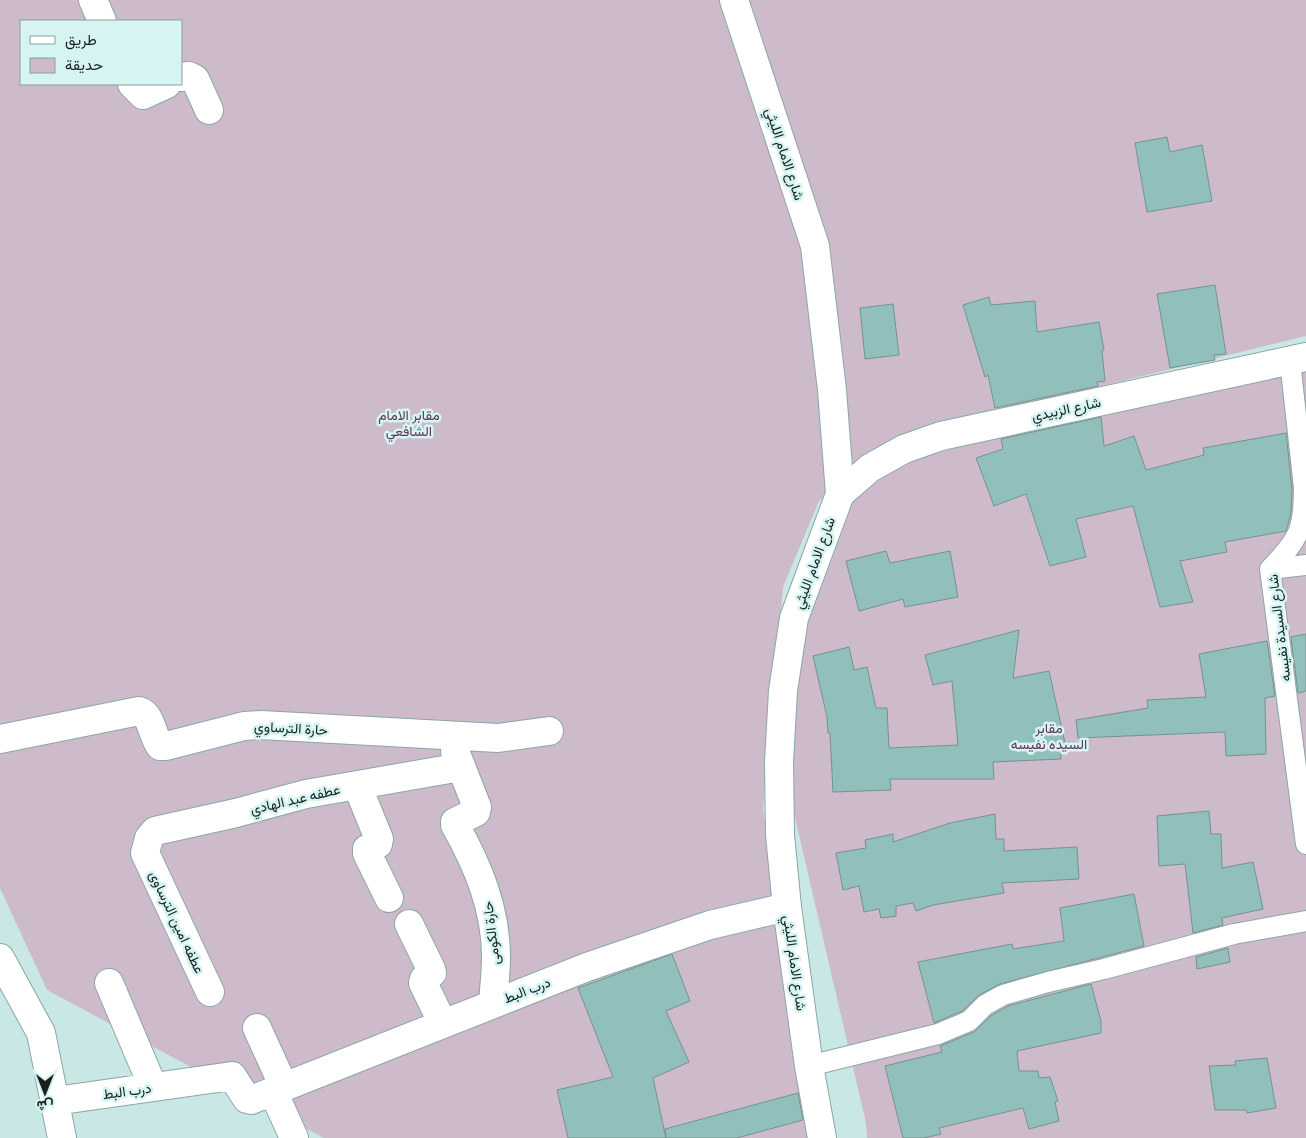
<svg xmlns="http://www.w3.org/2000/svg" width="1306" height="1138" font-family="'IBM Plex Sans',Vazirmatn,sans-serif">
	<style>
		.green { fill: #cdbaca; fill-rule: evenodd }
		.building { fill: #91bfbb; stroke: #769290 }
		.lines { fill: none; stroke-linecap: round; stroke-linejoin: round }
		.lane-casing { stroke: #8ba7a5; stroke-width: 22 }
		.street-casing { stroke: #8ba7a5; stroke-width: 30 }
		.secondary-casing { stroke: #8ba7a5; stroke-width: 30 }
		.lane { stroke: #fff; stroke-width: 20 }
		.street { stroke: #fff; stroke-width: 28 }
		.secondary { stroke: #fff; stroke-width: 28 }
		.labels { text-anchor: middle; dominant-baseline: central; stroke-width: 5; stroke-linejoin: round; paint-order: stroke }
		.street-label { font-size: 14px; fill: #162120; stroke: #d6f4f1 }
		.park-label { font-size: 14px; fill: #5f365a; stroke: #d6f4f1 }
	</style>
	<rect width="100%" height="100%" fill="#c9e7e4"/>
	<path class="green" d="M 0,0 L 1306,0 L 1306,336 L 901,435 L 819,501 L 783,587 L 763,809 L 814,1138 L 324,1138 L 47,990 L 0,888 ZM 21,21 L 181,21 L 181,84 L 21,84 Z
		M 1306,367 L 1306,1138 L 867,1138 L 866,1123 L 793,809 L 793,662 L 857,492 L 907,461 L 1019,431 Z"/>
	<path class="building" d="M 1167,137 L 1170,152 L 1202,145 L 1212,201 L 1147,212 L 1135,143 Z
		M 1215,285 L 1226,354 L 1214,355 L 1215,360 L 1170,368 L 1157,294 Z
		M 989,297 L 991,305 L 1035,301 L 1037,332 L 1099,322 L 1104,350 L 1102,351 L 1105,381 L 1097,382 L 1098,386 L 995,408 L 988,375 L 985,377 L 963,305 Z
		M 893,304 L 899,355 L 865,359 L 860,308 Z
		M 1101,417 L 1104,446 L 1134,436 L 1146,470 L 1204,455 L 1203,448 L 1286,433 L 1292,489 L 1291,513 L 1286,531 L 1225,542 L 1227,552 L 1180,561 L 1193,602 L 1160,607 L 1133,506 L 1076,519 L 1086,557 L 1050,566 L 1026,494 L 994,506 L 976,458 L 1003,449 L 1001,439 Z
		M 886,551 L 890,563 L 950,551 L 958,597 L 905,607 L 903,599 L 859,611 L 846,561 Z
		M 1019,630 L 1013,678 L 1049,671 L 1065,743 L 1060,744 L 1061,759 L 993,762 L 994,779 L 890,779 L 891,790 L 833,792 L 830,733 L 828,733 L 827,717 L 813,656 L 849,647 L 854,670 L 867,667 L 876,708 L 887,708 L 889,748 L 958,745 L 952,681 L 933,685 L 925,655 Z
		M 1306,634 L 1306,691 L 1298,693 L 1291,637 Z
		M 1267,641 L 1275,696 L 1265,698 L 1266,754 L 1226,756 L 1225,732 L 1078,738 L 1076,720 L 1148,708 L 1147,700 L 1206,697 L 1199,654 Z
		M 1209,811 L 1211,834 L 1221,834 L 1222,868 L 1253,862 L 1263,909 L 1222,918 L 1223,925 L 1193,933 L 1185,864 L 1159,866 L 1157,816 Z
		M 995,814 L 996,839 L 1004,839 L 1004,851 L 1077,847 L 1079,879 L 1002,883 L 1004,893 L 933,905 L 916,911 L 913,903 L 896,906 L 896,916 L 881,918 L 879,909 L 864,912 L 859,886 L 843,890 L 836,853 L 866,848 L 865,840 L 893,834 L 893,842 L 950,823 Z
		M 1134,894 L 1144,946 L 1000,984 L 979,995 L 962,1011 L 934,1023 L 918,962 L 1012,944 L 1013,949 L 1064,941 L 1060,908 Z
		M 1228,948 L 1230,962 L 1197,969 L 1196,957 Z
		M 672,954 L 690,1001 L 666,1011 L 689,1062 L 653,1078 L 666,1138 L 568,1138 L 557,1090 L 613,1077 L 578,988 Z
		M 1091,984 L 1101,1021 L 1101,1033 L 1017,1051 L 1019,1071 L 1038,1071 L 1039,1078 L 1050,1077 L 1058,1101 L 1055,1102 L 1059,1121 L 1029,1129 L 1023,1108 L 939,1128 L 941,1134 L 924,1138 L 903,1138 L 885,1066 L 942,1052 L 940,1046 L 974,1032 L 992,1015 L 1008,1006 Z
		M 1267,1058 L 1276,1108 L 1247,1113 L 1246,1110 L 1215,1110 L 1209,1066 L 1236,1065 L 1235,1061 Z
		M 798,1093 L 803,1120 L 737,1138 L 666,1138 L 665,1129 Z"/>
	<g class="lines">
		<defs>
			<path id="lane" d="M 1290,361 L 1304,488 C 1304,530 1299,539 1270,569 L 1306,844
				M 1270,569 L 1306,565
				M 809,1066 L 938,1034 L 969,1021 L 985,1005 L 1003,995 L 1048,982 L 1104,969 L 1234,934 L 1306,921"/>
			<path id="street" d="M 93,0 L 102,21
				M 734,0 L 815,246 L 832,390 L 840,494
				M 181,77 L 189,76 L 195,79 L 209,110
				M 132,84 L 143,95 L 167,84
				M 0,739 L 139,711 C 152,715 152,736 160,746 L 166,746 L 244,726 L 261,725 L 498,738 L 549,731
				M 455,751 L 477,807 L 476,812 L 455,822 L 455,825 C 478,866 496,909 496,957 C 496,972 494,988 493,1004
				M 357,785 L 379,839 L 378,844 L 367,849 L 367,853 L 389,898
				M 409,924 L 431,969 L 432,973 L 424,979 L 423,983 L 443,1024
				M 0,958 L 41,1033 L 62,1138
				M 109,983 L 153,1087
				M 210,992 L 145,853 L 149,838 L 155,831 L 236,813 L 306,794 L 461,767
				M 257,1028 L 284,1087
				M 273,1091 L 294,1138
				M 55,1101 L 232,1076 L 247,1099 L 251,1100 L 587,967 L 710,925 L 787,907"/>
			<path id="secondary" d="M 822,1138 L 809,1066 L 787,907 L 780,835 L 779,762 L 783,691 L 794,618 L 840,494 L 870,468 L 904,449 L 941,436 L 1306,357"/>
		</defs>
		<use href="#lane" class="lane-casing"/>
		<use href="#street" class="street-casing"/>
		<use href="#secondary" class="secondary-casing"/>
		<use href="#lane" class="lane"/>
		<use href="#street" class="street"/>
		<use href="#secondary" class="secondary"/>
	</g>
	<g class="labels">
		<g class="street-label">
			<text transform="translate(785 154) rotate(72)">شارع الامام الليثي</text>
			<text transform="translate(1066 409) rotate(-12)">شارع الزبيدي</text>
			<text transform="translate(814 563) rotate(-70)">شارع الامام الليثي</text>
			<text transform="translate(1279 628) rotate(-97)">شارع السيدة نفيسه</text>
			<text transform="translate(291 728) rotate(3)">حارة الترساوي</text>
			<text transform="translate(295 799) rotate(-13)">عطفه عبد الهادي</text>
			<text transform="translate(177 922) rotate(65)">عطفه امين الترساوى</text>
			<text transform="translate(491 933) rotate(-97)">حارة الكومى</text>
			<text transform="translate(795 963) rotate(82)">شارع الامام الليثي</text>
			<text transform="translate(527 990) rotate(-21)">درب البط</text>
			<text transform="translate(127 1091) rotate(-8)">درب البط</text>
		</g>
		<g class="park-label">
			<text x="409" y="415">مقابر الامام<tspan x="409" dy="16">الشافعي</tspan></text>
			<text x="1049" y="728">مقابر<tspan x="1049" dy="16">السيده نفيسه</tspan></text>
		</g>
	</g>
	<rect x="20" y="20" width="162" height="65" fill="#d6f4f1" stroke="#89a09d"/>
	<rect x="30" y="36" width="25" height="8" fill="#ffffff" stroke="#89a09d"/>
	<text x="65" y="45" font-size="15" fill="#162120">طريق</text>
	<rect x="30" y="58" width="25" height="15" fill="#cdbaca" stroke="#89a09d"/>
	<text x="65" y="70" font-size="15" fill="#162120">حديقة</text>
	<g transform="translate(45 1093) rotate(180)" stroke="#d6f4f1" stroke-width="4" paint-order="stroke">
	<path d="M0-4L9 19L0 12L-9 19Z" fill="#162120"/>
	<text y="-8" font-size="14" font-weight="bold" text-anchor="middle" fill="#162120">ش</text>
	</g>
</svg>
